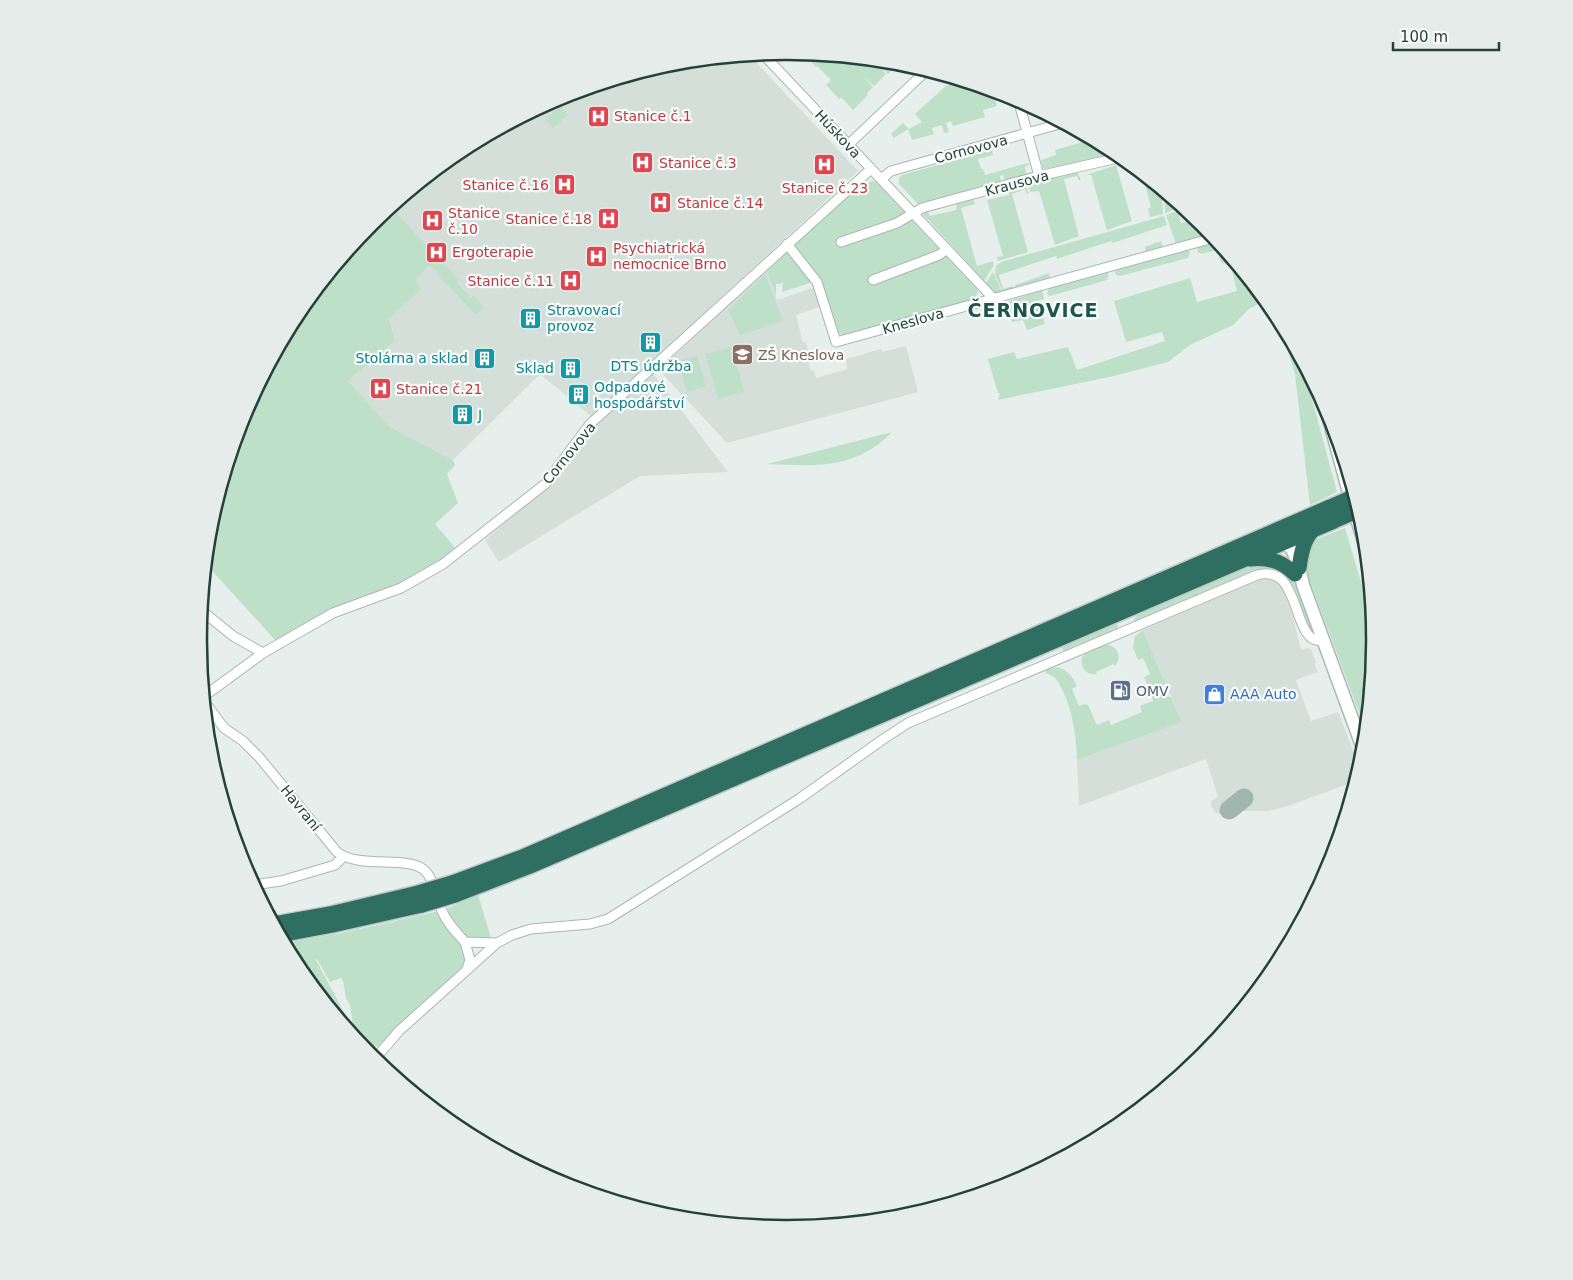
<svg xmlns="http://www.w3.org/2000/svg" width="1573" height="1280" font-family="'DejaVu Sans',sans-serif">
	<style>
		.built { fill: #d4dfda }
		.green { fill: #bfe0c8 }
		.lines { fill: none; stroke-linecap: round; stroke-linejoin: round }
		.taxiway { stroke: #a2b6b0; stroke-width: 19 }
		.street-casing { stroke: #a8b8b2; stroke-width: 11 }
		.secondary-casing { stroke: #a4bbb3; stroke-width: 15 }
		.highway-casing { stroke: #c2cac8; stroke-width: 18 }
		.street { stroke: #fff; stroke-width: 9 }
		.secondary { stroke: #fff; stroke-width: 12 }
		.highway { stroke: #2f6f62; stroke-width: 15 }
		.highway-bridge-casing { stroke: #c2cac8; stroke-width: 18; stroke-linecap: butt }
		.highway-bridge { stroke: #2f6f62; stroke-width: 15 }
		.labels { text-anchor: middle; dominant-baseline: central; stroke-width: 4.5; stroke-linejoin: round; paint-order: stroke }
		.health-label { font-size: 14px; fill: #be3a42; stroke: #f7fbf9; text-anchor: start }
		.street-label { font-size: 14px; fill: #24423a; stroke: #f7fbf9 }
		.culture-label { font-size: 14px; fill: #0d838f; stroke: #f7fbf9; text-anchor: start }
		.education-label { font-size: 14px; fill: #785e54; stroke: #f7fbf9; text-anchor: start }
		.service-label { font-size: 14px; fill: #4e5e75; stroke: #f7fbf9; text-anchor: start }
		.shop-label { font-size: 14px; fill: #366cbe; stroke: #f7fbf9; text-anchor: start }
		.district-label { font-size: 19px; font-weight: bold; letter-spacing: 1px; fill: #1f5548; stroke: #f7fbf9 }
		.rim { fill: none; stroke: #24423a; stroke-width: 2.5 }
	</style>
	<rect width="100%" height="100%" fill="#e6efeb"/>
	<path class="built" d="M 749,55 L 858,171 L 592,417 L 540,374 L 453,460 L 390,427 L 348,381 L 395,341 L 389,319 L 421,289 L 414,281 L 432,251 L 391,207 L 460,150 L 561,96 L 672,63 Z
		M 766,270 L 777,300 L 815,287 L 822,306 L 796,315 L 803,343 L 806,342 L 810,359 L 808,360 L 811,371 L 814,370 L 816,378 L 847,369 L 846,359 L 881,349 L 882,352 L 906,346 L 918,392 L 727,443 L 659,370 Z
		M 652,372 L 728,472 L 640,476 L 499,562 L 485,540 L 552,482 L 598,423 Z
		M 1268,579 L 1277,583 L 1283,590 L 1293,617 L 1300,646 L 1302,650 L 1308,648 L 1311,649 L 1316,663 L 1314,663 L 1318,672 L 1296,680 L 1311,721 L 1338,712 L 1360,768 L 1356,781 L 1288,806 L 1269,811 L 1239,811 L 1219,814 L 1215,812 L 1211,806 L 1211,801 L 1218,797 L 1206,759 L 1079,806 L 1077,760 L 1182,722 L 1143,630 L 1258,580 Z"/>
	<path class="green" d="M 819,54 L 900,62 L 888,74 L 876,62 L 886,74 L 874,86 L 862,75 L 873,87 L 867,93 L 868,95 L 853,110 L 842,98 L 839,99 L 826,85 L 831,80 L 817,66 L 816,67 L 811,62 Z
		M 954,78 L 992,90 L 997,106 L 983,110 L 985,117 L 953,126 L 951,121 L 946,123 L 949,132 L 944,133 L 942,125 L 932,128 L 934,134 L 912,140 L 908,129 L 894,138 L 891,134 L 903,123 L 909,129 L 922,122 L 915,114 L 947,85 L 948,86 Z
		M 560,106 L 568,115 L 553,128 L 545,120 Z
		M 1093,139 L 1104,146 L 1105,151 L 1100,158 L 1061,169 L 1059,166 L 1046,169 L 1043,168 L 1041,160 L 1056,155 L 1055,150 Z
		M 992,150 L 993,155 L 978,159 L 981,169 L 983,169 L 985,175 L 1028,163 L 1029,165 L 1025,167 L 1026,174 L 1029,173 L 1025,176 L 1005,182 L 1003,175 L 1000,176 L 1001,183 L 920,206 L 899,184 L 899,178 L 902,175 Z
		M 1116,165 L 1132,221 L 1107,230 L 1091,175 L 1086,175 Z
		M 1069,171 L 1077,172 L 1081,180 L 1079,181 L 1077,176 L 1064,179 L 1079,236 L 1055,245 L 1039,191 L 1031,192 L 1029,188 C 1037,176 1056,174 1069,171 Z
		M 1142,174 L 1182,207 L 1165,213 L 1164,193 L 1162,193 L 1163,214 L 1150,217 L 1148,209 L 1151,207 Z
		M 872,181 L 876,182 L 976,288 L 978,292 L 975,299 L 845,336 L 839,333 L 795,245 L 855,189 Z
		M 1024,185 L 1027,188 L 1029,194 L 1027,194 L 1025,189 L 1012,194 L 1028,252 L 998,261 L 997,257 L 1003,256 L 987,200 L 1009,195 L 1008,189 Z
		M 966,199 L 973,200 L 976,204 L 961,208 L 977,266 L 993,261 L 994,265 L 984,281 L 923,214 L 927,211 L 930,216 L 956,210 L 957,202 Z
		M 391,207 L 459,280 L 457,283 L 471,298 L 474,296 L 484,307 L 476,315 L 437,274 L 438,273 L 432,267 L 428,266 L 415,281 L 421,289 L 389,319 L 395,341 L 348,381 L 390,427 L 453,460 L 455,465 L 447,474 L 458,503 L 435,524 L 457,550 L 414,577 L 277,642 L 205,563 L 206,554 L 214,549 L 208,541 L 209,525 L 222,482 L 226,478 L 224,475 L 243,414 L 297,313 L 370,223 Z
		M 1178,211 L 1181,223 L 1197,219 L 1210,232 L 1200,237 L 1176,244 L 1166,215 Z
		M 1164,216 L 1167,225 L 1113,243 L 1111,241 L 1057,259 L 1056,256 L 999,275 L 1003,289 L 1013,286 L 1013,288 L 1003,292 L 995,275 L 996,266 L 1001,262 Z
		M 1215,238 L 1268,303 L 1260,303 L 1249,309 L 1233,325 L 1190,345 L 1168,362 L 1114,376 L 998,400 L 1000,393 L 998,393 L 988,359 L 1014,352 L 1017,359 L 1068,347 L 1077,370 L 1165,341 L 1162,332 L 1126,342 L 1114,301 L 1190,278 L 1197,302 L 1237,291 L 1231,267 L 1221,262 L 1217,250 L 1201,254 L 1197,251 L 1198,246 Z
		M 1161,241 L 1163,247 L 1146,252 L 1145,247 Z
		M 1186,249 L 1190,252 L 1188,258 L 1120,276 L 1115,274 L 1116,269 Z
		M 787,251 L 813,282 L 782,292 L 783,282 L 780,284 L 776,284 L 776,296 L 766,270 L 784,252 Z
		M 1105,271 L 1109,274 L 1107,280 L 1050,296 L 1047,294 L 1049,288 Z
		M 993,272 L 1002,292 C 994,295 990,289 986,283 Z
		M 1049,273 L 1050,278 L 1016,288 L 1015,285 Z
		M 765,274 L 783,321 L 740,335 L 728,310 Z
		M 1042,290 L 1044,299 L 1038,301 L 1045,324 L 1027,330 L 1023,320 L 1012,322 L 1006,302 Z
		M 1276,313 L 1302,362 L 1337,492 L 1310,505 L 1295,374 Z
		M 732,347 L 744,392 L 718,399 L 705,354 Z
		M 697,356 L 706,386 L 687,392 L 678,361 Z
		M 892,432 C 856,470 815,466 767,464 Z
		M 1345,528 L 1373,622 L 1375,640 L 1366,731 L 1307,574 L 1306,561 L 1312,541 Z
		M 1261,562 L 1293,577 L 1313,627 L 1312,628 L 1308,628 C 1297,600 1290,557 1250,573 L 1135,623 L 1133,622 L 1136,616 L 1144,611 L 1245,567 Z
		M 1114,623 L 1117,624 L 1118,627 L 1114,631 L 1067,652 L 1062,650 L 1064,646 Z
		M 1143,630 L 1166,685 L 1148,687 L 1144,677 L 1150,674 L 1143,658 L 1138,660 L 1133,648 L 1135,636 Z
		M 1102,645 C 1115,643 1124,654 1115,666 L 1114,664 L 1096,672 L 1097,674 C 1086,676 1080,667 1082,657 L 1086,653 Z
		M 1058,667 C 1069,671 1072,676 1077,686 L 1072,689 L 1079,706 L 1084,704 L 1088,705 L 1097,725 L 1109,720 L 1111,725 L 1142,712 L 1140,706 L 1153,701 L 1151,695 L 1158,694 L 1171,697 L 1182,722 L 1077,760 C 1076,732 1072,705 1057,680 L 1054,677 L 1046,673 L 1045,670 Z
		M 478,895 L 491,938 C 486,939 477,942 471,941 C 462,938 450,918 446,909 Z
		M 439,911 C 443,925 449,935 461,942 L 467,965 L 399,1031 L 379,1046 L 365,1048 L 353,1025 L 350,1005 L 346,998 L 343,981 L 341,978 L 330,982 L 317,959 L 316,960 L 362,1046 L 297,967 L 284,943 L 342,933 Z"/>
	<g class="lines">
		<path class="taxiway" d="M 1229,810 L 1244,798"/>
		<defs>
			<path id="street" d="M 763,54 L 993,298
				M 1018,99 L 1039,176
				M 848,145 L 927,70
				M 1106,147 L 1110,159
				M 881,179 L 891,171 L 1063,123
				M 841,242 L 897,223 L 922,208 L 1039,176 L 1122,157
				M 787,244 L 817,282 L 836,342 L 1206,240 L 1212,235
				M 873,280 L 939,255 L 947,249
				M 201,610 L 233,636 L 263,653
				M 203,697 L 263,653 L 333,613 L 401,588 L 443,564 L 545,484 L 590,424 L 871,169
				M 204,701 L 224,728 L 243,741 L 259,757 L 337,852 C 359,869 406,856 423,869 C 435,878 435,898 442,911 C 447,923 456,932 465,942 L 497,943 L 512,935 L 531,929 L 590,924 L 608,919 L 799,799 L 882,740 L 908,723 L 1257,575 C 1304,562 1290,648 1324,640
				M 253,885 L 281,881 L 335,865 L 343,857
				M 465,942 L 470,960 L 467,969
				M 374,1060 L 399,1031 L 497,943"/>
			<path id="secondary" d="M 1325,404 L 1348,489
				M 1358,522 L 1367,552
				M 1279,537 C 1297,548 1299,566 1303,585 L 1364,751"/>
			<path id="highway" d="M 1250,559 C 1268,557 1282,561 1295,574
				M 1299,568 C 1301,555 1303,540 1313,530
				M 452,883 L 525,856 L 1330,507
				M 455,895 L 530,866 L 1334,521
				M 274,924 L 330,914 L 418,893
				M 280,935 L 333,925 L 422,905"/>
		</defs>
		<use href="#street" class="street-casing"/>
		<use href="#secondary" class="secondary-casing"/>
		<use href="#highway" class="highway-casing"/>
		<use href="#street" class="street"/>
		<use href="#secondary" class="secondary"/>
		<use href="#highway" class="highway"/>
		<defs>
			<path id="highway-bridge" d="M 1330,507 L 1355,496
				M 1334,521 L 1359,510
				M 418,893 L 452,883
				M 422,905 L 455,895"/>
		</defs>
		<use href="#highway-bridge" class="highway-bridge-casing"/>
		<use href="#highway-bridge" class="highway-bridge"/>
	</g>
	<defs>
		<symbol id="hospital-square" viewBox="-11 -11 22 22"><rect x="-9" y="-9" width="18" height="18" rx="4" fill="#e0444e" stroke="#f7fbf9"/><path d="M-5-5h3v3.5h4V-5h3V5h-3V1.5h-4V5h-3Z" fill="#fff"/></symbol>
		<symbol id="building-square" viewBox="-11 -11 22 22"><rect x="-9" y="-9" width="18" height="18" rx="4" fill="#0f9aa8" stroke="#f7fbf9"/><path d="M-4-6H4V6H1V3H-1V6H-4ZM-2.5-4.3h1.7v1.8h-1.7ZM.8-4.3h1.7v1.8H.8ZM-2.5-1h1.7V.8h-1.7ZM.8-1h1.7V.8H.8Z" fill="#fff"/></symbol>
		<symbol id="school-square" viewBox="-11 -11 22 22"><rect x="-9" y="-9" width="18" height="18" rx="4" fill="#8d6e63" stroke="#f7fbf9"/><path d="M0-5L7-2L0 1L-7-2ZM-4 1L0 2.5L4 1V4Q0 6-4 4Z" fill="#fff"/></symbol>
		<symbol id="fuel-square" viewBox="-11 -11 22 22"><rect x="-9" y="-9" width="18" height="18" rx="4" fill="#5c6f8a" stroke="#f7fbf9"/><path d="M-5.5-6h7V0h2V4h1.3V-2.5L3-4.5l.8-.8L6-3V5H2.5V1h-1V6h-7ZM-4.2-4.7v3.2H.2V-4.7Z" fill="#fff"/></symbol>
		<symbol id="shop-square" viewBox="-11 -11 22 22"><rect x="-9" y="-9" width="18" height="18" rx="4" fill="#3f7fe0" stroke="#f7fbf9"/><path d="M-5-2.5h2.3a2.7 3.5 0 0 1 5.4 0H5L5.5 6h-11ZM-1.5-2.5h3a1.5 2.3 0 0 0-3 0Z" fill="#fff"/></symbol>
	</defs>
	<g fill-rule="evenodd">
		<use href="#hospital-square" x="586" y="104" width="25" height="25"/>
		<use href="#hospital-square" x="630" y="150" width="25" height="25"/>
		<use href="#hospital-square" x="812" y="152" width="25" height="25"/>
		<use href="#hospital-square" x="552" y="172" width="25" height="25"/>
		<use href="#hospital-square" x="648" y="190" width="25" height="25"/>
		<use href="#hospital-square" x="596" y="206" width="25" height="25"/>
		<use href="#hospital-square" x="420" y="208" width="25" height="25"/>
		<use href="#hospital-square" x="424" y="240" width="25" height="25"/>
		<use href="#hospital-square" x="584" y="244" width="25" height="25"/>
		<use href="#hospital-square" x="558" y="268" width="25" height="25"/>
		<use href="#building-square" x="518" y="306" width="25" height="25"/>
		<use href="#building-square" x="638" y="330" width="25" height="25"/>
		<use href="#school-square" x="730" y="342" width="25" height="25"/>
		<use href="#building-square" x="472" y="346" width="25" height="25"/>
		<use href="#building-square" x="558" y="356" width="25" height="25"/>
		<use href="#hospital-square" x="368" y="376" width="25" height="25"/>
		<use href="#building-square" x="566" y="382" width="25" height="25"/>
		<use href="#building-square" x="450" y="402" width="25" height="25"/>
		<use href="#fuel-square" x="1108" y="678" width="25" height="25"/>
		<use href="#shop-square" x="1202" y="682" width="25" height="25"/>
	</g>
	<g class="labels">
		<g class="health-label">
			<text x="614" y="116">Stanice č.1</text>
			<text x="659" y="163">Stanice č.3</text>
			<text x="549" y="185" text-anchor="end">Stanice č.16</text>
			<text x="825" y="188" text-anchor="middle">Stanice č.23</text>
			<text x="677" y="203">Stanice č.14</text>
			<text x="448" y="213">Stanice<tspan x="448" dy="16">č.10</tspan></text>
			<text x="592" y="219" text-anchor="end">Stanice č.18</text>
			<text x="613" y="248">Psychiatrická<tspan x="613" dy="16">nemocnice Brno</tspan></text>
			<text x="452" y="252">Ergoterapie</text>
			<text x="554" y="281" text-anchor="end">Stanice č.11</text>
			<text x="396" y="389">Stanice č.21</text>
		</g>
		<g class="street-label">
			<text transform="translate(838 134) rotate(47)">Húskova</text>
			<text transform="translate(971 149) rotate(-15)">Cornovova</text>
			<text transform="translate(1017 183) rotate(-15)">Krausova</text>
			<text transform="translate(913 321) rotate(-16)">Kneslova</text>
			<text transform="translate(569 453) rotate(-51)">Cornovova</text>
			<text transform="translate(301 808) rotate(51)">Havraní</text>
		</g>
		<g class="culture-label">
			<text x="547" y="310">Stravovací<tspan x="547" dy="16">provoz</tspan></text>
			<text x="468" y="358" text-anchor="end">Stolárna a sklad</text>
			<text x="651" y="366" text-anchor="middle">DTS údržba</text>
			<text x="554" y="368" text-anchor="end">Sklad</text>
			<text x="594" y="387">Odpadové<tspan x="594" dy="16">hospodářství</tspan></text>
			<text x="478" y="415">J</text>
		</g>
		<g class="education-label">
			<text x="758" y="355">ZŠ Kneslova</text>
		</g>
		<g class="service-label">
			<text x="1136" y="691">OMV</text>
		</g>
		<g class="shop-label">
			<text x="1230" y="694">AAA Auto</text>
		</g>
		<g class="district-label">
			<text x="1033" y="310">ČERNOVICE</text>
		</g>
	</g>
	<path d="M0 0H1573V1280H0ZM786 60H787A579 579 0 0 1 1366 639V641A579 579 0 0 1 787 1220H786A579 579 0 0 1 207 641V639A579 579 0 0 1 786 60Z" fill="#e6ecea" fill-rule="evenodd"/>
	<path class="rim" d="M786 60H787A579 579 0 0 1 1366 639V641A579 579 0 0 1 787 1220H786A579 579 0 0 1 207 641V639A579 579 0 0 1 786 60Z"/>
	<path d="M1393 42v8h106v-8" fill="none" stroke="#24423a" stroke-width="2.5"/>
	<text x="1400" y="42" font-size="15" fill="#24423a" stroke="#f7fbf9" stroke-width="4" paint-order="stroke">100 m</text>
</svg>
